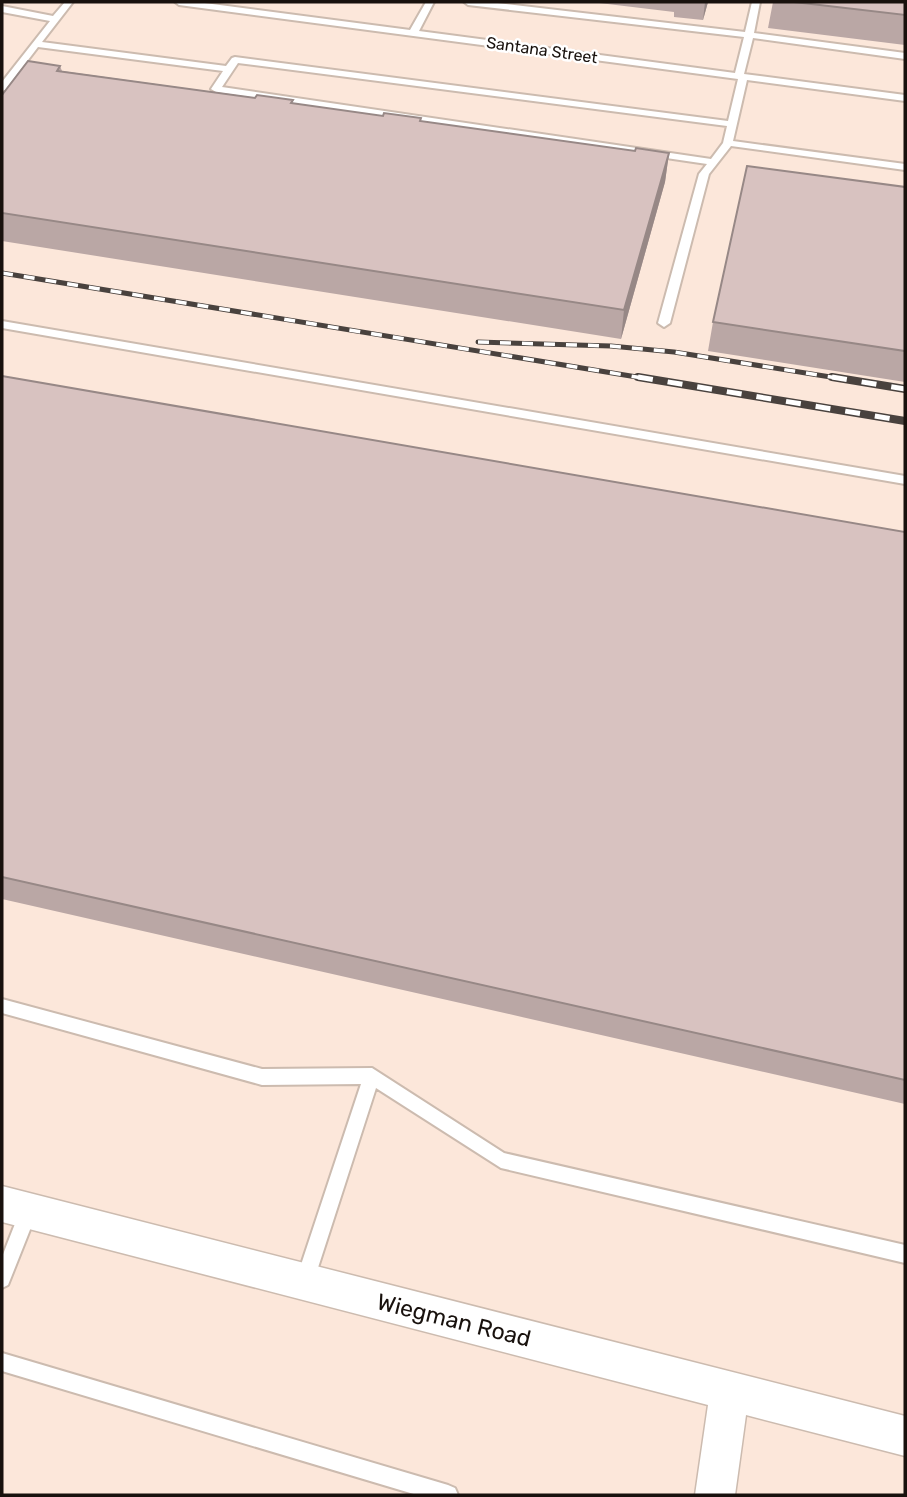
<svg xmlns="http://www.w3.org/2000/svg" width="907" height="1497" font-family="Rubik,sans-serif">
	<style>
		.built { fill: #fce7da }
		.lines { fill: none; stroke-linecap: round; stroke-linejoin: round }
		.service-casing { stroke: #ccbbaf; stroke-width: 4 }
		.minor-casing { stroke: #ccbbaf; stroke-width: 3 }
		.service { fill: #fff; fill-rule: evenodd }
		.minor { fill: #fff; fill-rule: evenodd }
		.rail-far1-casing { stroke: #49423e; stroke-width: 5 }
		.rail-casing { stroke: #49423e; stroke-width: 8 }
		.rail-far1 { stroke: #fff; stroke-width: 3.5; stroke-dasharray: 11; stroke-linecap: butt }
		.rail { stroke: #fff; stroke-width: 5; stroke-dasharray: 15; stroke-linecap: butt }
		.wall { fill: #baa7a5 }
		.shaded-wall { fill: #978886 }
		.building { fill: #d8c2c0; stroke: #978886; stroke-width: 2 }
		.labels { text-anchor: middle; dominant-baseline: central; stroke-width: 5; stroke-linejoin: round; paint-order: stroke }
		.far-street-label { font-size: 16px; fill: #18110d; stroke: #fff }
		.near-street-label { font-size: 23px; fill: #18110d; stroke: #fff }
	</style>
	<rect width="100%" height="100%" fill="#fdf5f1"/>
	<path class="built" d="M 2,2 L 905,2 L 905,1495 L 2,1495 Z"/>
	<g class="lines">
		<defs>
			<path id="service" d="M 65,2 L 73,2 L 42,42 L 226,66 L 232,58 L 235,57 L 728,121 L 738,79 L 179,5 L 175,2 L 197,2 L 410,30 L 426,2 L 434,2 L 419,31 L 735,73 L 744,37 L 468,5 L 464,2 L 489,2 L 745,32 L 752,2 L 760,2 L 754,33 L 905,53 L 905,59 L 753,38 L 744,74 L 905,95 L 905,101 L 747,80 L 733,141 L 905,164 L 905,170 L 731,146 L 709,174 L 670,323 L 664,327 L 658,323 L 699,174 L 707,164 L 216,92 L 211,89 L 223,71 L 38,47 L 5,90 L 2,91 L 2,82 L 50,21 L 2,12 L 2,6 L 53,16 ZM 238,63 L 727,126 L 723,143 L 711,159 L 222,87 Z
				M 2,321 L 905,476 L 905,484 L 2,328 Z
				M 2,999 L 262,1069 L 372,1068 L 504,1153 L 905,1245 L 905,1263 L 501,1168 L 376,1088 L 314,1280 L 311,1286 L 305,1289 L 299,1286 L 296,1280 L 361,1084 L 262,1085 L 2,1013 Z
				M 28,1203 L 34,1206 L 37,1212 L 8,1285 L 2,1288 L 2,1257 L 22,1206 Z
				M 2,1353 L 448,1485 L 455,1488 L 458,1495 L 417,1495 L 2,1371 Z"/>
			<path id="minor" d="M 2,1186 L 905,1416 L 905,1456 L 746,1415 L 735,1495 L 695,1495 L 708,1405 L 2,1222 Z"/>
		</defs>
		<use href="#service" class="service-casing"/>
		<use href="#minor" class="minor-casing"/>
		<use href="#service" class="service"/>
		<use href="#minor" class="minor"/>
		<defs>
			<path id="rail-far1" d="M 2,273 L 649,379
				M 478,342 L 611,346 L 674,352 L 843,379"/>
			<path id="rail" d="M 638,377 L 905,421
				M 832,377 L 905,389"/>
		</defs>
		<use href="#rail-far1" class="rail-far1-casing"/>
		<use href="#rail" class="rail-casing"/>
		<use href="#rail-far1" class="rail-far1"/>
		<use href="#rail" class="rail"/>
	</g>
	<path class="wall" d="M 591,2 L 708,2 L 703,20 L 674,17 L 674,12 Z
		M 773,2 L 905,2 L 905,45 L 768,28 Z
		M 60,66 L 62,71 L 635,151 L 669,153 L 665,182 L 621,339 L 2,241 L 2,95 Z
		M 905,187 L 905,382 L 708,351 L 713,322 Z
		M 2,376 L 905,532 L 905,1104 L 2,899 Z"/>
	<path class="shaded-wall" d="M 705,2 L 708,2 L 703,20 Z
		M 669,153 L 665,182 L 621,339 L 624,310 Z"/>
	<path class="building" d="M 794,2 L 905,2 L 905,15 Z
		M 28,61 L 60,66 L 57,71 L 255,98 L 257,95 L 293,100 L 291,103 L 383,116 L 384,113 L 421,118 L 420,121 L 635,151 L 636,148 L 669,153 L 624,310 L 2,213 L 2,95 Z
		M 747,166 L 905,187 L 905,351 L 713,322 Z
		M 2,376 L 905,532 L 905,1080 L 2,877 Z"/>
	<g class="labels">
		<g class="far-street-label">
			<text transform="translate(542 50) rotate(8)">Santana Street</text>
		</g>
		<g class="near-street-label">
			<text transform="translate(454 1320) rotate(14)">Wiegman Road</text>
		</g>
	</g>
	<rect width="907" height="1497" fill="none" stroke="#18110d" stroke-width="7"/>
</svg>
